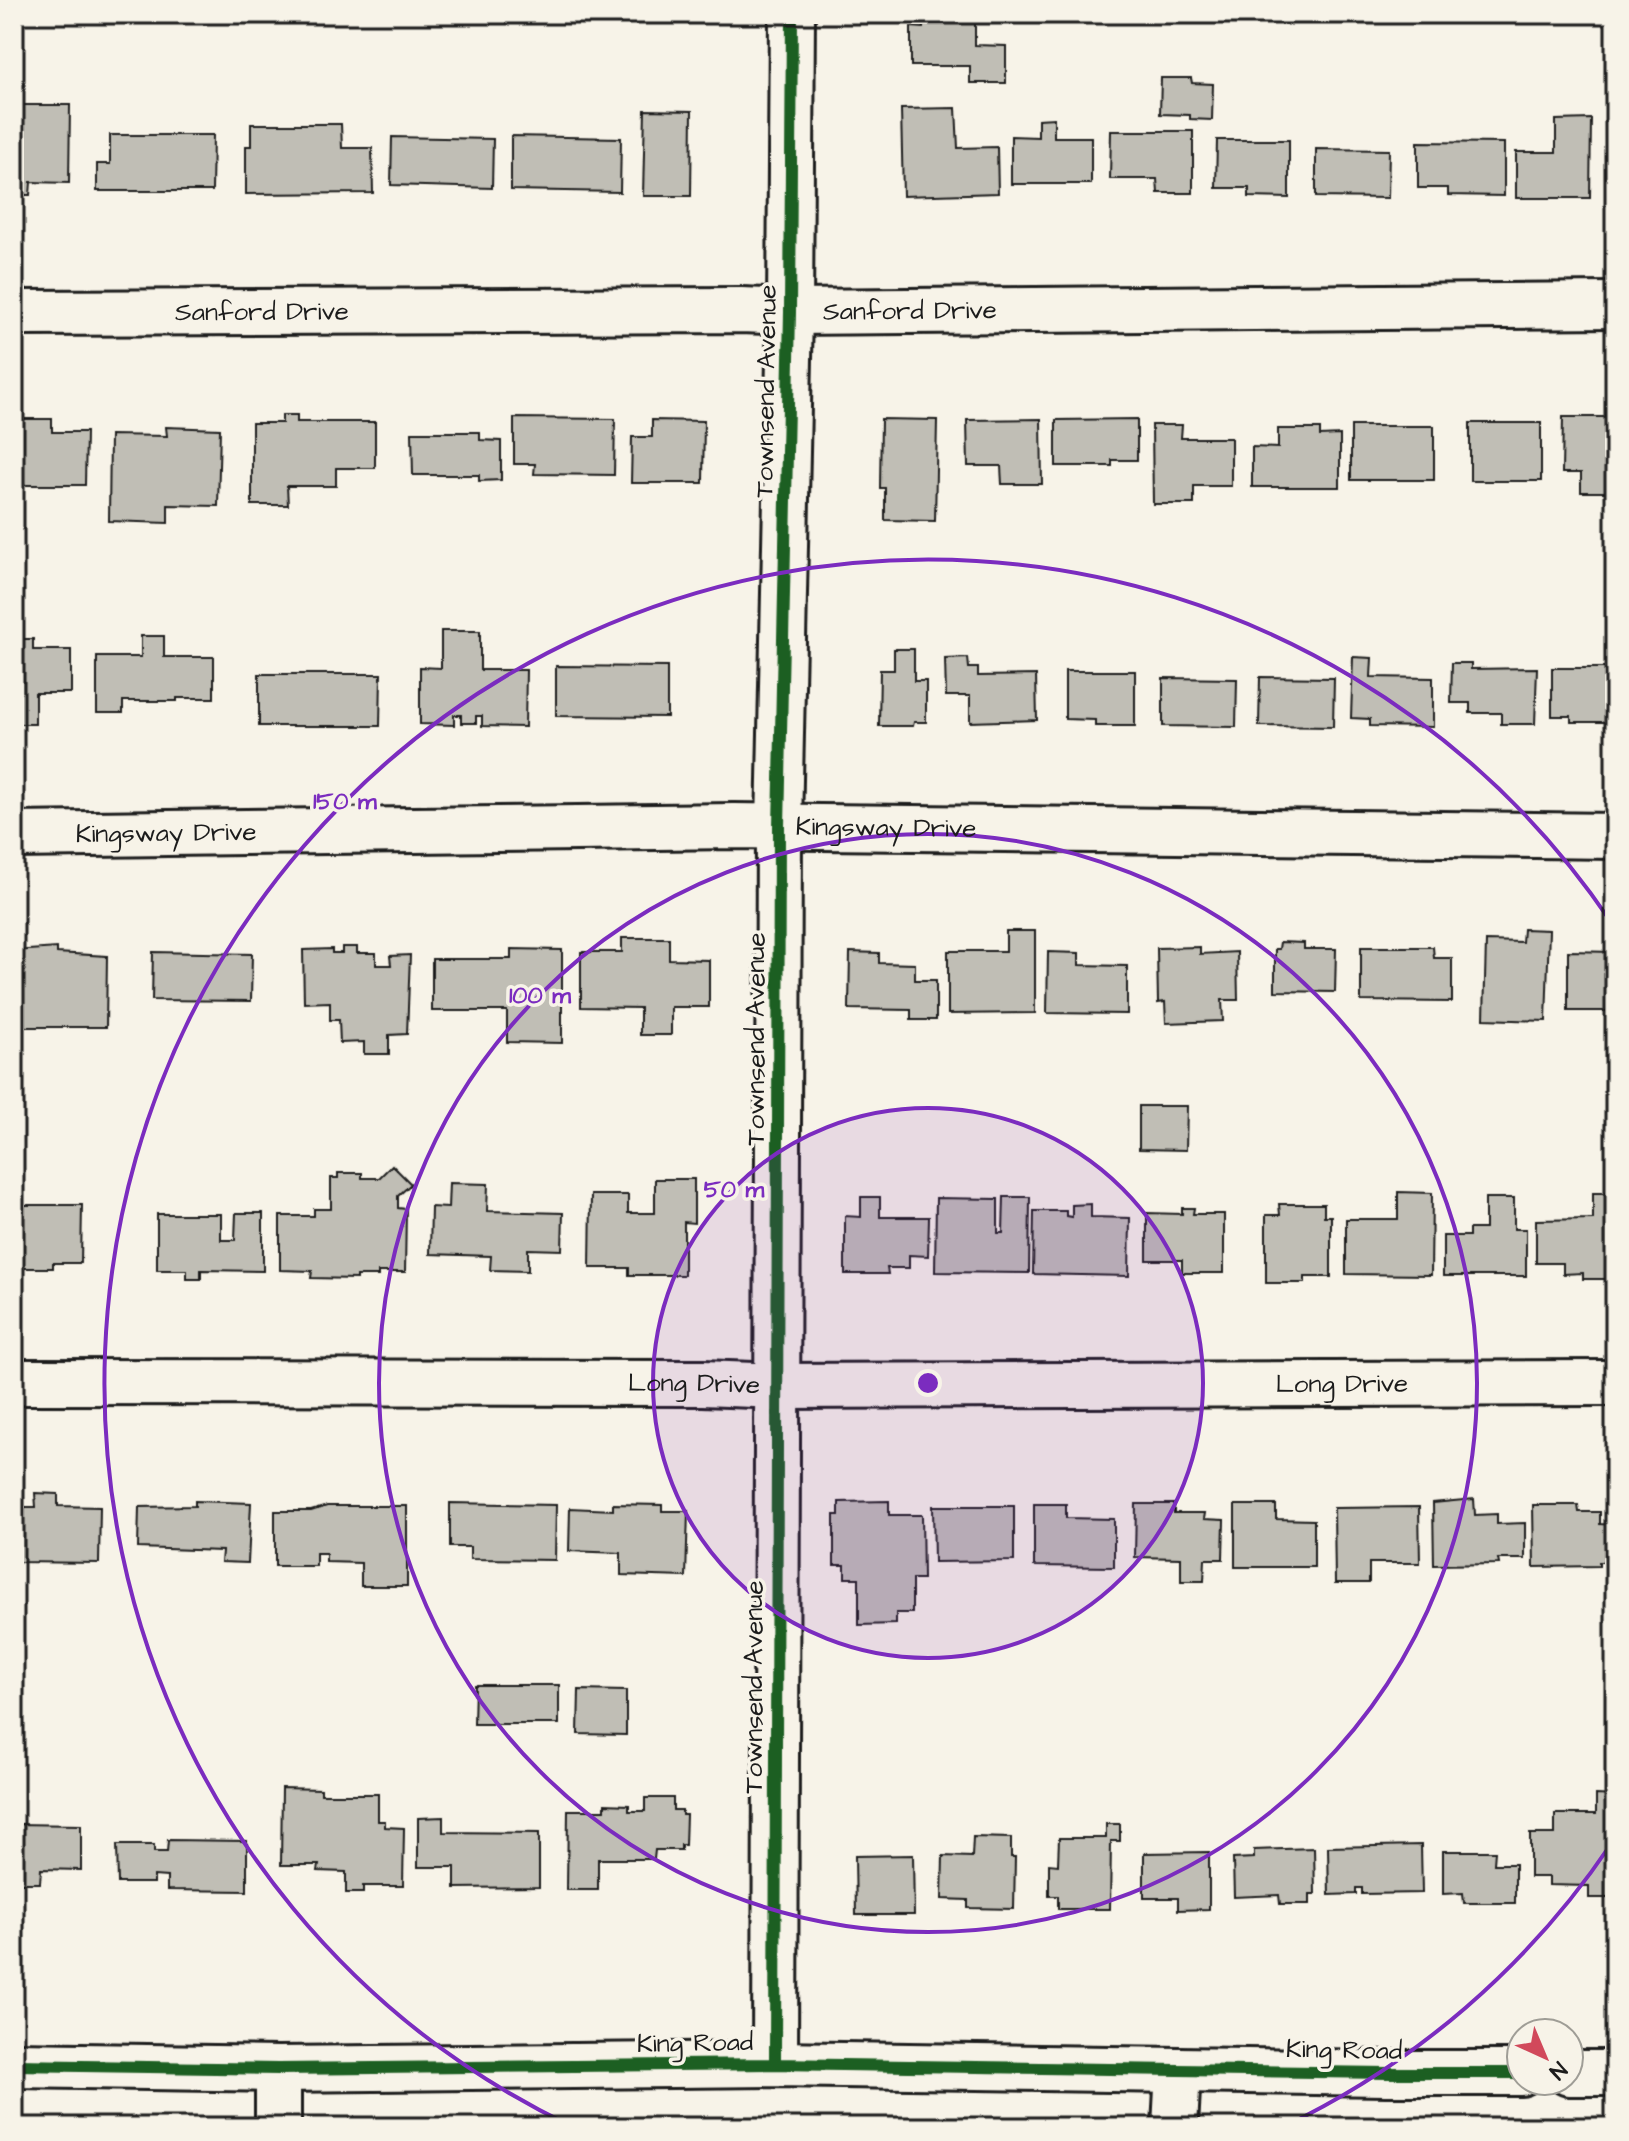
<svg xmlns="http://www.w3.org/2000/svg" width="1629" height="2141" font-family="'Architects Daughter',sans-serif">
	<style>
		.building { fill: #c0beb5; stroke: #1c1c1c; stroke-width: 2 }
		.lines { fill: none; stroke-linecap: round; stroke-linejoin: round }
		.minor-casing { stroke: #1c1c1c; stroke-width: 50 }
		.major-casing { stroke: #1c1c1c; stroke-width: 50 }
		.minor { stroke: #f7f3e8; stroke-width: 44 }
		.major { stroke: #f7f3e8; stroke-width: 44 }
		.cycleway-casing { stroke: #f7f3e8; stroke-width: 17 }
		.cycleway { stroke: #1b5e20; stroke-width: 12 }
		.ring { fill: none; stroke: #7b2cbf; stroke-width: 4 }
		.labels { text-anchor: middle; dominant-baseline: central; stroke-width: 7; stroke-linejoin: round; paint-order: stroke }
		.street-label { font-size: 26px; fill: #1c1c1c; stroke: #f7f3e8 }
		.centre { fill: #7b2cbf; stroke: #f7f3e8; stroke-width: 4 }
		.ring-label { font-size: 24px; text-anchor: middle; font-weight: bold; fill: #7b2cbf; stroke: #f7f3e8; stroke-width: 7; stroke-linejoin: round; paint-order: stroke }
	</style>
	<rect width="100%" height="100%" fill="#f7f3e8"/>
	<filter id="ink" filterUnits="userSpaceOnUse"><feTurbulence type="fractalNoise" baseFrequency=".0125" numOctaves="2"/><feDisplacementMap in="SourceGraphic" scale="16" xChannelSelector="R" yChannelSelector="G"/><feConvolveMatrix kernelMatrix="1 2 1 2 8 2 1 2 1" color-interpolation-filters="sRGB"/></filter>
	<g filter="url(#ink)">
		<path class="building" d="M 923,14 L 975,14 L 975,45 L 1006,46 L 1006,83 L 970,83 L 970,66 L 911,66 L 911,27 L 923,28 Z
			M 1161,78 L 1191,78 L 1192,83 L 1213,84 L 1212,120 L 1190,119 L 1190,115 L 1160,114 Z
			M 14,105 L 70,105 L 69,183 L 31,182 L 30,195 L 14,195 Z
			M 956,108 L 958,148 L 997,147 L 998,193 L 903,196 L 901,109 Z
			M 645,110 L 692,111 L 691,196 L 643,196 Z
			M 1054,118 L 1054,137 L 1091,137 L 1091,184 L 1011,184 L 1011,136 L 1038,137 L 1038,119 Z
			M 1591,119 L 1590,198 L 1516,198 L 1516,152 L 1556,152 L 1556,120 Z
			M 251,124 L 341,124 L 342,148 L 372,148 L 373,193 L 246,194 L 246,146 L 251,146 Z
			M 1111,131 L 1193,131 L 1193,193 L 1158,193 L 1157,179 L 1110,179 Z
			M 110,135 L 213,135 L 212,191 L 97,191 L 97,164 L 110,164 Z
			M 511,136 L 621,138 L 620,192 L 511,190 Z
			M 392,137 L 493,139 L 492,188 L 391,185 Z
			M 1217,140 L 1289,140 L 1289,198 L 1249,197 L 1249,188 L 1216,188 Z
			M 1418,142 L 1504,143 L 1504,196 L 1448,195 L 1448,188 L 1418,188 Z
			M 1316,149 L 1389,150 L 1388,198 L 1316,197 Z
			M 282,415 L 297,415 L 297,422 L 375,422 L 375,468 L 336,468 L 336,486 L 287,486 L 288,505 L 252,505 L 252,423 L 282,423 Z
			M 1563,417 L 1615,417 L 1615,492 L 1581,492 L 1581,473 L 1562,473 Z
			M 514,418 L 615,419 L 614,475 L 534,474 L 535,464 L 514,464 Z
			M 14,419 L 52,419 L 52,432 L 86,432 L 85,485 L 14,485 Z
			M 881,419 L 937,420 L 935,521 L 885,520 L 885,488 L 880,488 Z
			M 1041,419 L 1042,484 L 1002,484 L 1001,466 L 968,466 L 967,420 Z
			M 1137,419 L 1137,460 L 1112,460 L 1112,466 L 1056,466 L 1056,420 Z
			M 652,420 L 704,421 L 703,483 L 631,483 L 632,437 L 652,437 Z
			M 1470,423 L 1541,423 L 1541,481 L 1470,481 Z
			M 1152,425 L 1182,425 L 1181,438 L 1231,438 L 1231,486 L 1194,486 L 1194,504 L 1153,504 Z
			M 1351,426 L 1434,426 L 1434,480 L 1351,480 Z
			M 166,427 L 220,429 L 218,506 L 168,505 L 168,523 L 109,521 L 110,435 L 167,436 Z
			M 1278,429 L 1320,429 L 1320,436 L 1340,435 L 1340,487 L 1252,487 L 1252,447 L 1278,448 Z
			M 412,432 L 480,432 L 480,440 L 501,441 L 501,480 L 479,481 L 479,475 L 413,475 Z
			M 441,631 L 480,631 L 480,670 L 526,670 L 525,727 L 482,726 L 482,716 L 476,716 L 476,723 L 461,723 L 461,715 L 454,715 L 454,725 L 420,724 L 420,667 L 441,668 Z
			M 141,636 L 164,636 L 164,657 L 214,657 L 214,698 L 177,698 L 177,701 L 123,701 L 123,713 L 97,713 L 97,657 L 141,657 Z
			M 14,639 L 33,639 L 33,650 L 71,650 L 71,693 L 35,693 L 35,724 L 14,724 Z
			M 1608,642 L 1615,642 L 1615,722 L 1571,722 L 1571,716 L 1552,716 L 1552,668 L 1608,668 Z
			M 894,649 L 914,649 L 914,681 L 926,681 L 926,722 L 914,722 L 913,726 L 879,726 L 880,670 L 894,670 Z
			M 1353,657 L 1372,658 L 1371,677 L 1433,678 L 1433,727 L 1370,726 L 1370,719 L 1351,718 Z
			M 968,658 L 969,668 L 978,668 L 978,676 L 1036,675 L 1037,720 L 970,722 L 970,696 L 946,696 L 945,659 Z
			M 1452,663 L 1471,663 L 1471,669 L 1537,668 L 1535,724 L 1501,724 L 1501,713 L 1470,713 L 1470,703 L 1451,703 Z
			M 556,666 L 667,667 L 667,717 L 556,716 Z
			M 1065,671 L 1135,671 L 1135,726 L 1095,726 L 1095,720 L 1065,719 Z
			M 259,674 L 381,674 L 380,726 L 259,726 Z
			M 1260,677 L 1334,678 L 1333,727 L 1259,726 Z
			M 1163,678 L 1237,679 L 1236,727 L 1163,726 Z
			M 1523,929 L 1549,930 L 1546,1021 L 1484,1019 L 1486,941 L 1522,942 Z
			M 1006,931 L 1035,931 L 1035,1013 L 948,1014 L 948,951 L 1006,951 Z
			M 622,938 L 669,938 L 669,959 L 709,960 L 709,1007 L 671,1007 L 671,1035 L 640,1035 L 640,1008 L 581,1007 L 581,952 L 622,952 Z
			M 1280,942 L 1304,943 L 1304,949 L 1336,949 L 1335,992 L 1275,991 L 1275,949 L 1279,949 Z
			M 342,947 L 357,947 L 357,953 L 376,953 L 376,965 L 391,965 L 390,956 L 410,955 L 407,1034 L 389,1035 L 389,1054 L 364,1054 L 364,1042 L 340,1043 L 339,1020 L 330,1020 L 330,1002 L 304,1003 L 303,950 L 332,949 L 332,953 L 342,953 Z
			M 1200,947 L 1200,954 L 1237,952 L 1238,1000 L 1222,1000 L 1223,1021 L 1166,1023 L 1165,1002 L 1158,1003 L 1157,948 Z
			M 1361,947 L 1433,947 L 1434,958 L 1452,958 L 1452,1002 L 1361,1001 Z
			M 57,948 L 57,953 L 107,956 L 106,1027 L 14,1027 L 14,951 Z
			M 511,949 L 562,950 L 562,1043 L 507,1042 L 507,1011 L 432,1011 L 432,959 L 511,959 Z
			M 1568,951 L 1615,952 L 1615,1011 L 1568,1011 Z
			M 153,952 L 252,954 L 251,1001 L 152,1000 Z
			M 850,952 L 879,953 L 879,963 L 915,964 L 915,980 L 936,980 L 936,1020 L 911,1020 L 911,1010 L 849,1009 Z
			M 1048,952 L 1079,953 L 1079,965 L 1127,966 L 1127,1014 L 1047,1013 Z
			M 1139,1106 L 1187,1106 L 1186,1150 L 1139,1149 Z
			M 392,1165 L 411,1184 L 398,1196 L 398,1208 L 406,1209 L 405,1272 L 378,1272 L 378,1276 L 357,1276 L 357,1279 L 311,1278 L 312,1271 L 280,1270 L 280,1216 L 314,1216 L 314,1209 L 331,1209 L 331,1178 L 338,1178 L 338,1173 L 362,1173 L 362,1178 L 379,1178 Z
			M 655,1179 L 694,1179 L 694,1223 L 684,1222 L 684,1275 L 629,1275 L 629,1268 L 590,1268 L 591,1195 L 628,1195 L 628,1213 L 655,1213 Z
			M 449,1183 L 488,1184 L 487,1211 L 563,1213 L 562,1250 L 528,1249 L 528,1271 L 490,1270 L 491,1256 L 430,1254 L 431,1207 L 448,1208 Z
			M 1398,1192 L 1432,1193 L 1431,1275 L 1346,1274 L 1346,1219 L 1398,1219 Z
			M 1593,1193 L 1615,1193 L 1615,1279 L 1583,1279 L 1583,1273 L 1563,1274 L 1563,1263 L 1536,1263 L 1536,1220 L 1593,1219 Z
			M 861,1197 L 880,1197 L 880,1217 L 929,1217 L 928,1256 L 909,1255 L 909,1268 L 887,1268 L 888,1274 L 845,1274 L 845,1216 L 861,1217 Z
			M 1004,1197 L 1030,1197 L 1029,1273 L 935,1272 L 936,1198 L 998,1199 L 998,1233 L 1003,1233 Z
			M 1485,1198 L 1514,1198 L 1514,1229 L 1526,1229 L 1526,1276 L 1443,1276 L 1443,1236 L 1469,1236 L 1469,1229 L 1485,1229 Z
			M 1091,1204 L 1091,1217 L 1130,1218 L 1129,1276 L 1033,1274 L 1034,1211 L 1066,1211 L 1066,1216 L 1072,1217 L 1072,1205 Z
			M 1279,1204 L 1324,1204 L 1324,1216 L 1331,1216 L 1331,1277 L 1305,1277 L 1305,1283 L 1266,1283 L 1266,1215 L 1280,1215 Z
			M 14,1205 L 82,1205 L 81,1263 L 53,1263 L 53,1268 L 14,1268 Z
			M 1182,1208 L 1194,1208 L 1193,1214 L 1224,1214 L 1224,1273 L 1182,1273 L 1182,1260 L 1147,1260 L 1147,1213 L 1182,1214 Z
			M 236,1213 L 263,1213 L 263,1271 L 201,1270 L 201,1279 L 187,1279 L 187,1270 L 157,1270 L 157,1214 L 221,1214 L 221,1240 L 235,1240 Z
			M 35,1493 L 58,1494 L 58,1506 L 100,1507 L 99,1563 L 16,1562 L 14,1507 L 36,1507 Z
			M 1474,1499 L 1475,1515 L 1497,1514 L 1497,1524 L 1525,1523 L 1525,1559 L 1498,1559 L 1499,1564 L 1434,1565 L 1433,1503 Z
			M 195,1501 L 251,1503 L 248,1563 L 221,1562 L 222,1551 L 138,1548 L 139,1507 L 195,1506 Z
			M 889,1501 L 889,1515 L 922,1515 L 923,1579 L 912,1579 L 912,1613 L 896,1613 L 896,1624 L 859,1625 L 859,1578 L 845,1578 L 845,1565 L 834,1565 L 834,1515 L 839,1515 L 839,1502 Z
			M 450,1503 L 556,1505 L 555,1560 L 470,1559 L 470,1547 L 450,1547 Z
			M 613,1504 L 662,1505 L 662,1511 L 688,1511 L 686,1577 L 621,1575 L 621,1553 L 569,1551 L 570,1508 L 613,1510 Z
			M 1034,1504 L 1066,1504 L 1066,1518 L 1114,1519 L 1114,1567 L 1034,1566 Z
			M 1136,1504 L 1174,1504 L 1174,1513 L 1205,1513 L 1204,1519 L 1224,1520 L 1223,1559 L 1205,1559 L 1204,1581 L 1181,1581 L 1181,1558 L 1135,1557 Z
			M 1235,1505 L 1276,1505 L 1276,1519 L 1314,1520 L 1314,1567 L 1235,1567 Z
			M 1533,1505 L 1578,1505 L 1579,1512 L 1600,1512 L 1600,1524 L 1615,1525 L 1615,1562 L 1599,1562 L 1599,1566 L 1534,1567 Z
			M 327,1506 L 407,1506 L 407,1586 L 361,1586 L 361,1563 L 326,1562 L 326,1553 L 316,1553 L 316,1566 L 275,1566 L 275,1511 L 311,1511 Z
			M 933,1506 L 1014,1506 L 1014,1561 L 934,1562 Z
			M 1419,1507 L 1420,1563 L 1369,1563 L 1369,1583 L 1335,1583 L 1334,1508 Z
			M 475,1685 L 559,1685 L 559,1724 L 474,1724 Z
			M 579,1690 L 626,1691 L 626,1735 L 578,1734 Z
			M 282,1788 L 321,1789 L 321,1794 L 378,1794 L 378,1821 L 385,1821 L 385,1827 L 404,1828 L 403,1886 L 363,1886 L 363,1893 L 346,1893 L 346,1872 L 318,1871 L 319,1865 L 281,1865 Z
			M 1596,1795 L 1615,1796 L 1615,1898 L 1589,1898 L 1589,1886 L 1549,1885 L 1549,1877 L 1530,1877 L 1530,1834 L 1555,1834 L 1555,1814 L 1596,1814 Z
			M 645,1798 L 673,1798 L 673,1810 L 682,1810 L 682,1815 L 686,1815 L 685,1845 L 681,1845 L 681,1850 L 655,1850 L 654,1859 L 598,1859 L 598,1890 L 567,1890 L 568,1810 L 605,1810 L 605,1804 L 629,1805 L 629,1811 L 645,1811 Z
			M 443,1817 L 443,1832 L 539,1833 L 539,1887 L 455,1888 L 455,1867 L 418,1867 L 418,1818 Z
			M 14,1824 L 81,1825 L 81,1870 L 41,1869 L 40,1883 L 15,1883 L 14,1887 Z
			M 1106,1824 L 1120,1824 L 1120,1841 L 1111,1841 L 1110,1909 L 1058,1909 L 1058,1896 L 1049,1896 L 1049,1864 L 1058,1865 L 1059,1838 L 1106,1838 Z
			M 973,1837 L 1011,1838 L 1011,1857 L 1015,1857 L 1014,1909 L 968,1908 L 968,1900 L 942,1899 L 943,1856 L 972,1857 Z
			M 168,1840 L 247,1841 L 247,1891 L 167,1890 L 167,1877 L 154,1876 L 154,1883 L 118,1883 L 117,1845 L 154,1845 L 154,1852 L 167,1852 Z
			M 1421,1845 L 1422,1893 L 1362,1894 L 1362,1888 L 1356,1888 L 1356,1894 L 1329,1895 L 1328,1847 Z
			M 1314,1848 L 1315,1894 L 1310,1894 L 1310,1904 L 1280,1904 L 1279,1895 L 1234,1897 L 1233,1859 L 1254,1858 L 1254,1850 Z
			M 1443,1851 L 1495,1851 L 1494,1864 L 1515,1864 L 1515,1903 L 1464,1903 L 1463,1893 L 1443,1894 Z
			M 1209,1852 L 1209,1909 L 1178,1910 L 1178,1898 L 1144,1898 L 1144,1853 Z
			M 913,1855 L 914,1915 L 856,1915 L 855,1856 Z"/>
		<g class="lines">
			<defs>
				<g id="minor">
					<path id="s1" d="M 14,313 L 741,310 L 790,312 L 1615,305"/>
					<path id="s2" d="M 14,835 L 734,826 L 1615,836"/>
					<path id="s3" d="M 14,1382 L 703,1383 L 777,1386 L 1615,1383"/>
					<path d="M 775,2064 L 779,827 L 790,312 L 792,14"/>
					<path d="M 278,2127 L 278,2069"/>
					<path d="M 1175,2127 L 1178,2070"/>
				</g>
				<path id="major" d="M 14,2065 L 278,2069 L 775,2064 L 1387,2073 L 1521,2073
					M 1569,2073 L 1615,2073"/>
			</defs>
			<use href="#minor" class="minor-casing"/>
			<use href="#major" class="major-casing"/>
			<use href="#minor" class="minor"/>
			<use href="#major" class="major"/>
			<defs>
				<path id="cycleway" d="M 775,2064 L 779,827 L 790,312 L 792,14
					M 14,2065 L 278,2069 L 775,2064 L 1387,2073 L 1521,2073"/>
			</defs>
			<use href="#cycleway" class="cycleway-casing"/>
			<use href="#cycleway" class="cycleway"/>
		</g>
	</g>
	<circle cx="928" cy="1383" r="275" fill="#7b2cbf" fill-opacity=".12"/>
	<g class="ring">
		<circle cx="928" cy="1383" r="275"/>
		<circle cx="928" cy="1383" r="549"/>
		<path d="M1611 1844A824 824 0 0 1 1283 2127M573 2127A824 824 0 1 1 1611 922"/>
	</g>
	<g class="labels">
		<g class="street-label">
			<text stroke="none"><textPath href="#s1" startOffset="896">Sanford Drive</textPath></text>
			<text stroke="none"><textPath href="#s1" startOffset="248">Sanford Drive</textPath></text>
			<text transform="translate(766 391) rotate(-89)">Townsend Avenue</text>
			<text stroke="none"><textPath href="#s2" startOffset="872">Kingsway Drive</textPath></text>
			<text stroke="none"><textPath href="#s2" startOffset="152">Kingsway Drive</textPath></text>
			<text transform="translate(756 1039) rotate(-90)">Townsend Avenue</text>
			<text stroke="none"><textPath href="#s3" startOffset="680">Long Drive</textPath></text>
			<text stroke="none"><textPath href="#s3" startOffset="1328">Long Drive</textPath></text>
			<text transform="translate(754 1687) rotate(-90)">Townsend Avenue</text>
			<text transform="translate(695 2043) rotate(-1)">King Road</text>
			<text transform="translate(1344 2050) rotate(1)">King Road</text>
		</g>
	</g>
	<circle cx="928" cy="1383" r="12" class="centre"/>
	<g class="ring-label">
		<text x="345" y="809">150 m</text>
		<text x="540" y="1003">100 m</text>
		<text x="734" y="1197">50 m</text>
	</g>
	<rect width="1629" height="2141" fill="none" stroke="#f7f3e8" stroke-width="48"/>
	<rect x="24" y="24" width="1581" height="2093" fill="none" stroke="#1c1c1c" stroke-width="3" filter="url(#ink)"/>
	<g transform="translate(1545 2057) rotate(136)"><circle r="38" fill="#f7f3e8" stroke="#9f9d96" stroke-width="2"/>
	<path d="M0-6L14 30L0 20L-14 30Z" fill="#d1495b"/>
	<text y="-12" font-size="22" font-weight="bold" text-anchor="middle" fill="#1c1c1c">N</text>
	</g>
</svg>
